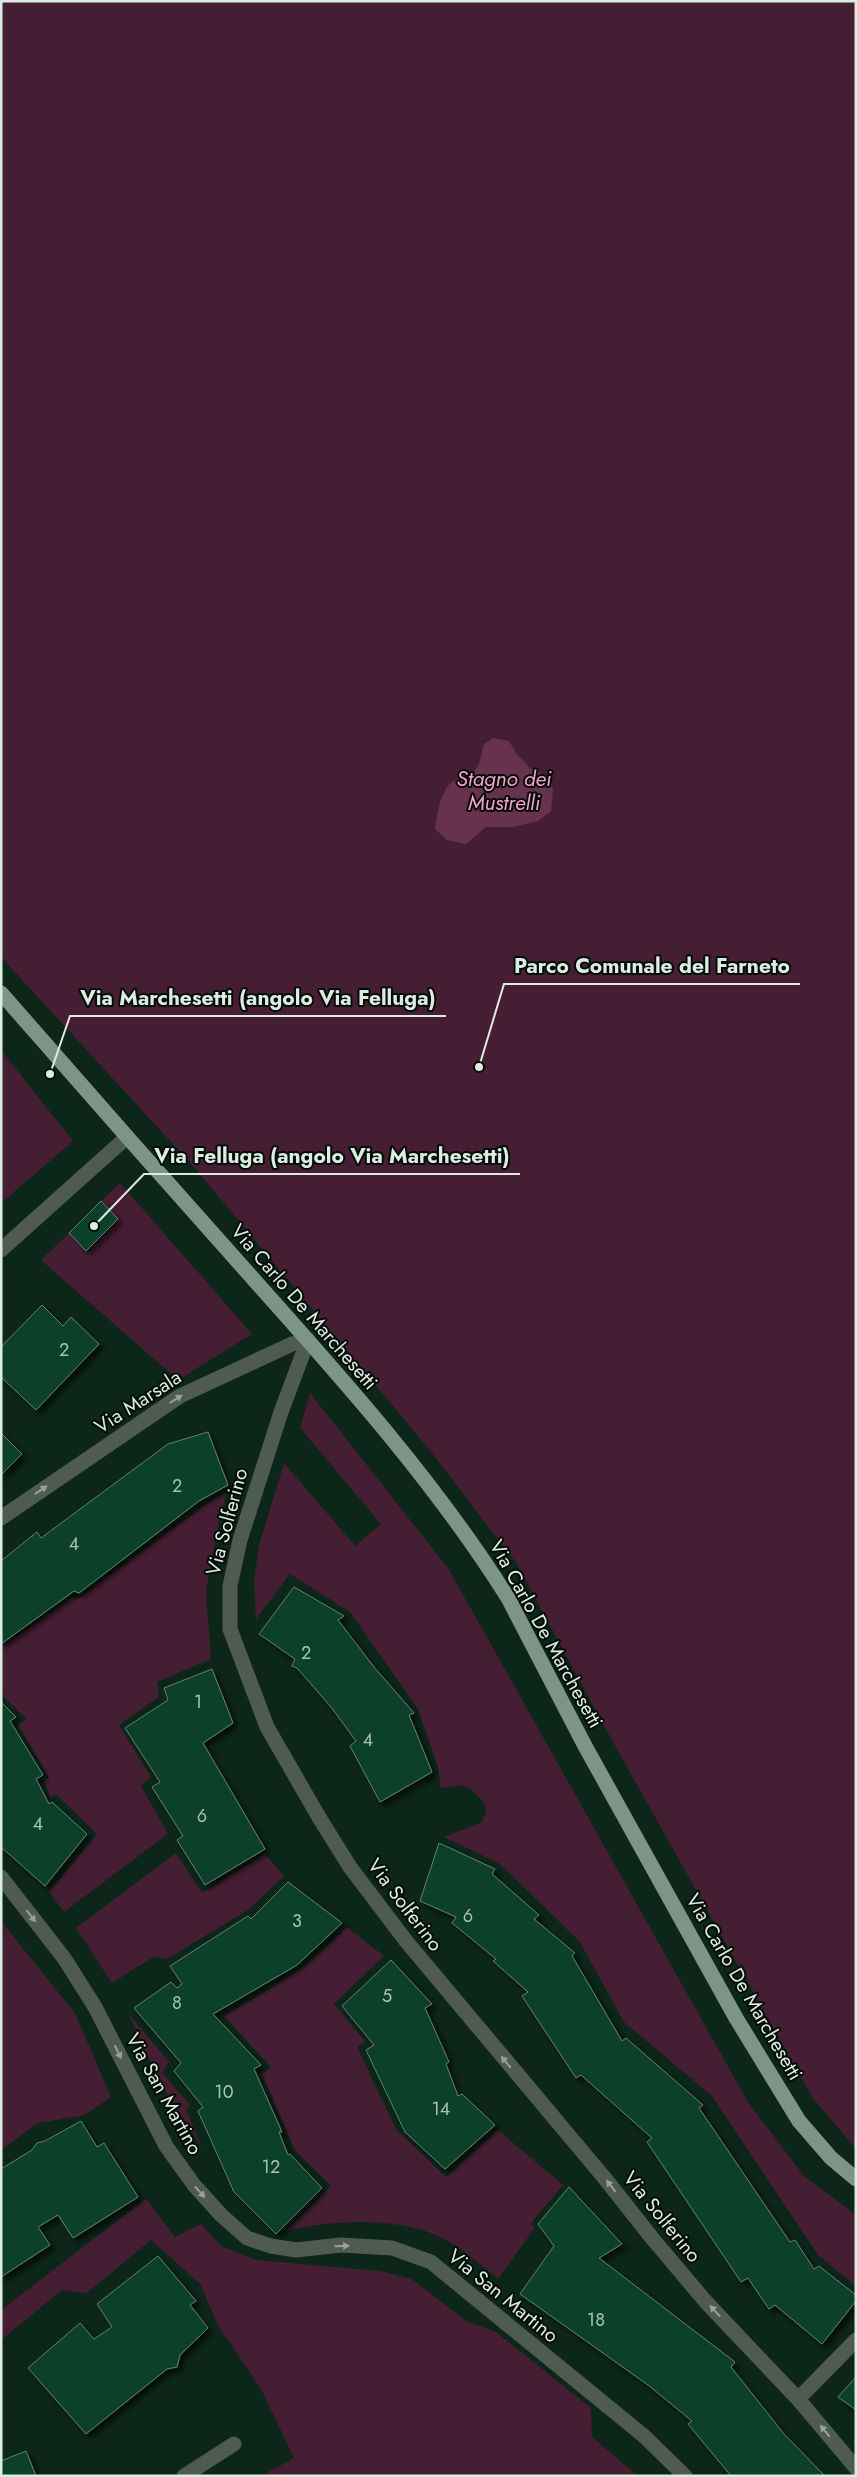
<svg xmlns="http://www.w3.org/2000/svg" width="857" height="2477" font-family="Jost,sans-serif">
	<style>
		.green { fill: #461e33 }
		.water { fill: #66324e }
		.building { fill: #0d4029; stroke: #648070; filter: url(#shadow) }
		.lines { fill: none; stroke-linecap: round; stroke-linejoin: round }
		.minor { stroke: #4f5a53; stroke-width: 15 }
		.major { stroke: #7d9586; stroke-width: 15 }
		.oneway { fill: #96a39a }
		.labels { text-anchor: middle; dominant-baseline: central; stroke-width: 4; stroke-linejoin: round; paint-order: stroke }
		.number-label { font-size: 18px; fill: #a9c1b4 }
		.street-label { font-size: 20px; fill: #ddece2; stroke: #040c07 }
		.water-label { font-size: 21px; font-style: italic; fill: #f6a1cb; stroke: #040c07 }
		.leader { fill: none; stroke: #ddece2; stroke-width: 2 }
		.callout-dot { fill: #ddece2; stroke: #040c07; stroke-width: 2 }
		.callout-label { font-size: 21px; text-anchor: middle; font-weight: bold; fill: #ddece2; stroke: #040c07; stroke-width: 4; stroke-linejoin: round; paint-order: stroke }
	</style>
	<defs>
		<filter id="shadow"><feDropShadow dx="4.5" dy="4.5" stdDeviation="2.5" flood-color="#0009"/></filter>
	</defs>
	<rect width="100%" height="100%" fill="#0c2619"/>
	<path class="green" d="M 1,1 L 856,1 L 856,2149 L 812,2097 L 608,1733 L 517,1564 L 428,1448 L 194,1167 L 1,957 Z
		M 1,1050 L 73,1141 L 1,1203 Z
		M 120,1183 L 252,1334 L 178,1380 L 41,1260 L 69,1233 L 87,1251 L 118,1219 L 101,1201 Z
		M 310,1393 L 448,1568 L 748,2102 L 804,2176 L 856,2215 L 856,2286 L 818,2255 L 712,2096 L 624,2022 L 580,1942 L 500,1864 L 444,1837 L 482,1822 L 486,1812 L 484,1803 L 471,1789 L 463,1785 L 440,1788 L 439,1770 L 418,1709 L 350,1612 L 290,1574 L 256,1619 L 254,1581 L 259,1545 L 284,1463 L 355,1546 L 381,1524 L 300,1428 Z
		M 227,1492 L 219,1520 L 206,1591 L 211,1659 L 157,1682 L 159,1697 L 119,1725 L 151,1777 L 141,1786 L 168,1834 L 64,1912 L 49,1892 L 97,1834 L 56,1794 L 50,1797 L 44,1781 L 49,1777 L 18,1725 L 27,1719 L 1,1694 L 1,1648 L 72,1598 L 78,1599 L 205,1505 Z
		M 176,1853 L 202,1893 L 265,1854 L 284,1876 L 248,1910 L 167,1959 L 153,1957 L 112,1983 L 76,1928 Z
		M 1,1921 L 75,2013 L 111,2097 L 85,2115 L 38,2123 L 1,2150 Z
		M 346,1927 L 384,1956 L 334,2004 L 365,2041 L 357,2047 L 396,2129 L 446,2177 L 498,2130 L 563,2185 L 531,2223 L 534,2229 L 498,2279 C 480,2264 461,2247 440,2237 C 397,2216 330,2220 286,2231 L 331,2186 L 295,2150 L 262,2074 L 271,2067 L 224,2016 C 267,1990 313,1967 346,1927 Z
		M 128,2013 L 169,2062 L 162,2073 L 190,2105 L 186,2110 L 203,2149 L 164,2089 Z
		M 146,2199 L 175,2237 L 201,2224 L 221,2246 L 256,2260 L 380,2271 L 412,2279 L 466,2321 L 496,2332 L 591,2408 L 592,2437 L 638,2476 L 261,2476 L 294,2458 L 261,2389 L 219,2327 L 200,2284 L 151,2240 L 87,2293 L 62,2290 L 1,2340 L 1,2310 Z"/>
	<path class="water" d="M 493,738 L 509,741 L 516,753 L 531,769 L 546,776 L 553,789 L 551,811 L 538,821 L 513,827 L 486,827 L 466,844 L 447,840 L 435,829 C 437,815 440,791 452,782 C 460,777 469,777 476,769 C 480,764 482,751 484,744 Z"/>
	<path class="building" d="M 101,1201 L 118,1219 L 86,1251 L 69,1233 Z
		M 42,1305 L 63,1326 L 71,1317 L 99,1344 L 36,1410 L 1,1377 L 1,1347 Z
		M 208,1432 L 228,1485 L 199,1501 L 79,1593 L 74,1591 L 1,1644 L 1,1561 L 37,1532 L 41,1538 L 168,1444 Z
		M 1,1433 L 22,1454 L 1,1475 Z
		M 294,1587 L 344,1616 L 338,1620 L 374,1667 L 414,1713 L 409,1715 L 432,1772 L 380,1802 L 350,1746 L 356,1741 L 331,1707 L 297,1668 L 292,1666 L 295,1659 L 259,1634 Z
		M 212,1669 L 233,1723 L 203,1743 L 265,1849 L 205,1885 L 177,1840 L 183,1836 L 152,1787 L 160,1782 L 125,1728 L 168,1700 L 164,1688 Z
		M 1,1702 L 16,1717 L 10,1721 L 43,1775 L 36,1779 L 49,1804 L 52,1802 L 87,1834 L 45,1886 L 1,1847 Z
		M 439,1843 L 495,1869 L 492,1874 L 539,1915 L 534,1919 L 575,1953 L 572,1956 L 622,2041 L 626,2038 L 703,2105 L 699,2108 L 790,2242 L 795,2240 L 814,2269 L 819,2266 L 856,2295 L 856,2301 L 822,2344 L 775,2305 L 769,2309 L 748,2278 L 741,2282 L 647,2142 L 652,2138 L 581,2075 L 576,2078 L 522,1996 L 528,1992 L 493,1961 L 496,1959 L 452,1923 L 456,1917 L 420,1901 Z
		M 288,1882 L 342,1923 L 297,1965 L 213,2014 L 261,2065 L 254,2069 L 282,2132 L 279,2132 L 288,2155 L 290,2154 L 322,2188 L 276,2234 L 234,2192 L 198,2111 L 203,2107 L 174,2071 L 181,2063 L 134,2008 L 171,1982 L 177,1988 L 182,1984 L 170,1966 L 248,1916 L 251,1919 Z
		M 391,1960 L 432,2004 L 425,2008 L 449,2062 L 446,2064 L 458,2096 L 462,2094 L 495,2125 L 445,2169 L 405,2132 L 366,2050 L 374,2045 L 342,2006 Z
		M 81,2121 L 97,2147 L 104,2143 L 138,2197 L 73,2238 L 58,2215 L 38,2227 L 50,2245 L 1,2277 L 1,2169 L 32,2150 L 37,2143 L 45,2141 Z
		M 569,2187 L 622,2244 L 599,2258 L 735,2362 L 731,2367 L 784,2434 L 825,2476 L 731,2476 L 688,2424 L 692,2421 L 648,2385 L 520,2294 L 554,2246 L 538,2224 Z
		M 158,2256 L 196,2301 L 190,2305 L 208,2328 L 180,2355 L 177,2367 L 167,2369 L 86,2434 L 28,2368 L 80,2323 L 94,2339 L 112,2327 L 97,2304 Z
		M 856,2377 L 856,2410 L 838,2397 Z
		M 26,2451 L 36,2476 L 1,2476 L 1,2461 Z"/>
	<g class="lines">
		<path class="minor" d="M 1,1250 L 127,1137
			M 308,1340 L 281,1412 L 240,1540 L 230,1586 L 230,1629 L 267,1727 L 320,1819 L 350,1867 L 406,1941 L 607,2181 L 652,2238 L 706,2302 L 798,2399 L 856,2468
			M 1,1518 L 180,1396 L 292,1344 L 308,1340
			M 1,1877 L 64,1958 L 95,2007 L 166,2146 L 194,2185 L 221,2215 L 247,2238 L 271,2246 L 296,2250 L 341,2245 L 392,2248 L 431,2262 L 644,2436 L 685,2476
			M 798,2399 L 856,2340
			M 184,2476 L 234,2444"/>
		<path class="major" d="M 1,993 C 83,1087 165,1180 248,1273 C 340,1376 434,1480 508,1598 L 585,1746 L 736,2018 L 799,2121 L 831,2158 L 856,2179"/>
	</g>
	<defs><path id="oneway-solid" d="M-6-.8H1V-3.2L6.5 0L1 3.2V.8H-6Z" transform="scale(1.25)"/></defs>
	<g class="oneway">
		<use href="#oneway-solid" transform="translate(176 1399) rotate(-32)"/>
		<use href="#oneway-solid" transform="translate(41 1490) rotate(-34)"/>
		<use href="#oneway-solid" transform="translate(31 1916) rotate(52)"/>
		<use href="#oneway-solid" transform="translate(118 2052) rotate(63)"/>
		<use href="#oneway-solid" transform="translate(506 2062) rotate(-130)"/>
		<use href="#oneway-solid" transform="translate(611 2186) rotate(-128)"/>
		<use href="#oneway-solid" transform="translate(200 2192) rotate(47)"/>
		<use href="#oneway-solid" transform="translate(342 2246) rotate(-1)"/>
		<use href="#oneway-solid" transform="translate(715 2311) rotate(-133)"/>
		<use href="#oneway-solid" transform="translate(825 2431) rotate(-129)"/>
	</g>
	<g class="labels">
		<g class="number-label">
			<text x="64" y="1350">2</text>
			<text x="177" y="1486">2</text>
			<text x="74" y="1544">4</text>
			<text x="306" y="1653">2</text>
			<text x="198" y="1702">1</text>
			<text x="368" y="1740">4</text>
			<text x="202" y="1816">6</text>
			<text x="38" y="1824">4</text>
			<text x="468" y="1916">6</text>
			<text x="297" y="1921">3</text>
			<text x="387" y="1996">5</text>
			<text x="177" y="2003">8</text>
			<text x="224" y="2092">10</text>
			<text x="441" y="2109">14</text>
			<text x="271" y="2167">12</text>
			<text x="596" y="2320">18</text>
		</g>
		<g class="street-label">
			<text transform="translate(304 1307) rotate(49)">Via Carlo De Marchesetti</text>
			<text transform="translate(138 1402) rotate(-33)">Via Marsala</text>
			<text transform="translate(227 1522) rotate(-75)">Via Solferino</text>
			<text transform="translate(546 1634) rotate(61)">Via Carlo De Marchesetti</text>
			<text transform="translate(405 1905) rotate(53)">Via Solferino</text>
			<text transform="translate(744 1987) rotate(60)">Via Carlo De Marchesetti</text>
			<text transform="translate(164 2094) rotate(61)">Via San Martino</text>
			<text transform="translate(662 2217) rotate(51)">Via Solferino</text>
			<text transform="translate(503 2296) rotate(39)">Via San Martino</text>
		</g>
		<g class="water-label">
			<text x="504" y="779">Stagno dei<tspan x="504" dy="24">Mustrelli</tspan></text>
		</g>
	</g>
	<path class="leader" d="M479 1067L504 984H800M50 1074L70 1016H446M94 1226L144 1174H520"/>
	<g class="callout-dot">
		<circle cx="479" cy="1067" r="5"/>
		<circle cx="50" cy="1074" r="5"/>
		<circle cx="94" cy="1226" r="5"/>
	</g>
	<g class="callout-label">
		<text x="652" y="973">Parco Comunale del Farneto</text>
		<text x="258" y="1005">Via Marchesetti (angolo Via Felluga)</text>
		<text x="332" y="1163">Via Felluga (angolo Via Marchesetti)</text>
	</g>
	<rect width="857" height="2477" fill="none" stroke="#ddece2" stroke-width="5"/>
</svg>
